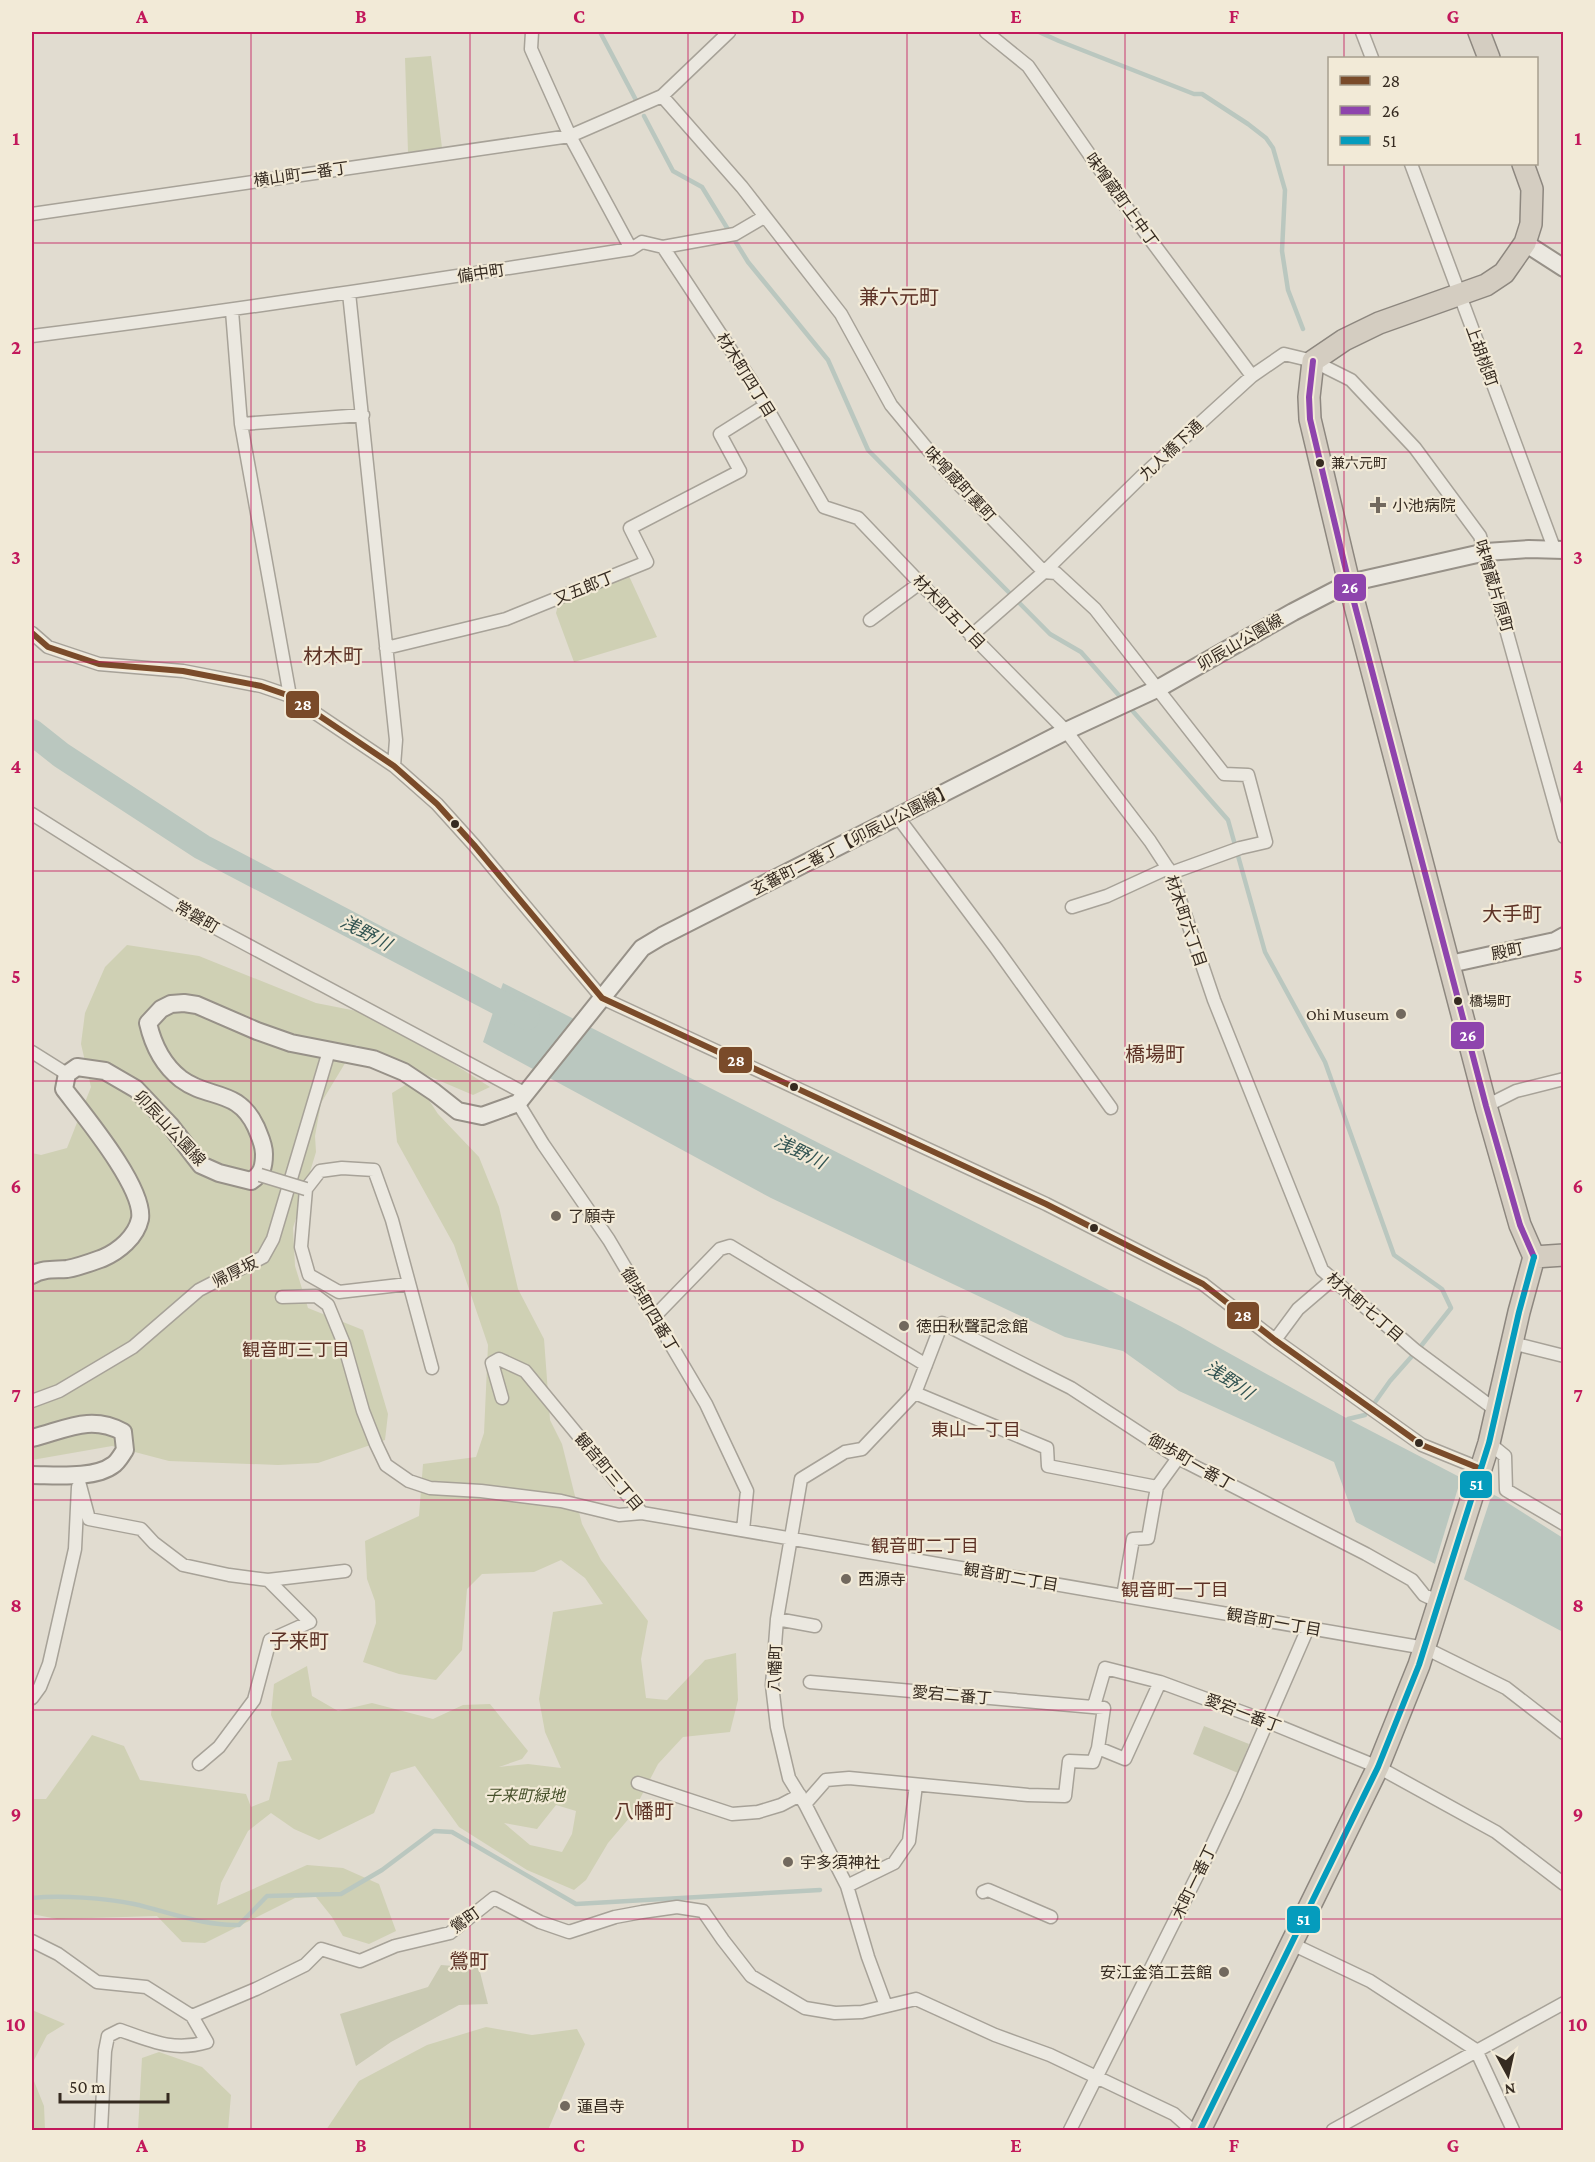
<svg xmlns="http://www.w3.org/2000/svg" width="1595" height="2162" font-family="'Crimson Pro','Noto Sans JP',serif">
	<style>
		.green { fill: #cfd0b4; fill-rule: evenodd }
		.cemetery { fill: #cacab3 }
		.water { fill: #bac7bf }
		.pier { fill: #e1dcd0 }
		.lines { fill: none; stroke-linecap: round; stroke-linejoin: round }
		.stream { stroke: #bac7bf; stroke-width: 4.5 }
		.river { stroke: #bac7bf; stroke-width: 26 }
		.street-casing { stroke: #a7a298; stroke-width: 15 }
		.secondary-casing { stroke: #979188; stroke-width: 20 }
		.highway-casing { stroke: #8d877f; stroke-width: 24 }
		.street { stroke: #ebe8e0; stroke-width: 12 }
		.secondary { stroke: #ebe8e0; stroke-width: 16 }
		.highway { stroke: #d4cdc1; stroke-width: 21 }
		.street-bridge-casing { stroke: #a7a298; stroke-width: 15; stroke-linecap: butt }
		.street-bridge { stroke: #ebe8e0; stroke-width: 12 }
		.bus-1-casing { stroke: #f2ead7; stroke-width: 10 }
		.bus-2-casing { stroke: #f2ead7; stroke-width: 10 }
		.bus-3-casing { stroke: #f2ead7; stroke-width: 10 }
		.bus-1 { stroke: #7a4b2a; stroke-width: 6 }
		.bus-2 { stroke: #8e44ad; stroke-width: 6 }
		.bus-3 { stroke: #059cbd; stroke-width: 6 }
		.grid { fill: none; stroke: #c2185b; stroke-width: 1.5; stroke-opacity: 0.55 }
		.bus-dot { fill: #362b21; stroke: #f2ead7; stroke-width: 2 }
		.poi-dot { fill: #72695e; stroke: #f2ead7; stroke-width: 2 }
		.labels { text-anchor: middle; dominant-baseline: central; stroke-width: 4.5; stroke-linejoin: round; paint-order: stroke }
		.bus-label { font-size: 14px; fill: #362b21; stroke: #f2ead7; text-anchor: start }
		.street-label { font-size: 16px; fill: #362b21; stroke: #f2ead7 }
		.poi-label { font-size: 16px; fill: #362b21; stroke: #f2ead7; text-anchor: start }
		.park-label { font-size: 16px; font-style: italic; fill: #46502a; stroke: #f2ead7 }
		.water-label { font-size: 18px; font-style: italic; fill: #325452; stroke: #f2ead7 }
		.neighbourhood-label { font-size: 18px; fill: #5d3226; stroke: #f2ead7 }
		.quarter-label { font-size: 20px; fill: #5d3226; stroke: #f2ead7 }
		.line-badge { stroke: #f2ead7; stroke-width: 2 }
		.badge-label { font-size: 16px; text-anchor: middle; font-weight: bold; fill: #fff }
		.neatline { fill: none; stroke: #c2185b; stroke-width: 2 }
		.grid-label { font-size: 20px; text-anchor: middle; font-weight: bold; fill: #c2185b }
	</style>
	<rect width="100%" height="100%" fill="#e1dcd0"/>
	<path class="green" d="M 431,56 L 442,148 L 408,152 L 405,58 Z
		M 629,576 L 657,637 L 574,662 L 556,613 L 558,605 Z
		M 127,945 L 199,956 L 316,1003 L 377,1015 L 490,1087 L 473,1095 L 356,1045 L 321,1103 L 315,1136 L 316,1152 L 293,1228 L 295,1266 L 308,1308 L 363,1330 L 388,1414 L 385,1440 L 318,1463 L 278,1465 L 169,1461 L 112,1446 L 32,1460 L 32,1153 L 41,1155 L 67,1148 L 91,1087 L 81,1044 L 85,1013 L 105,967 Z
		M 415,1079 L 438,1114 L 479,1157 L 499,1207 L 518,1289 L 544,1339 L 550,1420 L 562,1444 L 582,1524 L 601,1560 L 648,1621 L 641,1659 L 646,1698 L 667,1700 L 705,1660 L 736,1653 L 738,1700 L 730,1732 L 683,1737 L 658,1764 L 631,1816 L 608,1843 L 586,1880 L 574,1890 L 527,1870 L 459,1827 L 415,1766 L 391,1773 L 374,1813 L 319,1840 L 294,1829 L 271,1813 L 248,1831 L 221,1883 L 217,1905 L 307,1865 L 343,1868 L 379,1884 L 396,1931 L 369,1944 L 343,1936 L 332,1917 L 316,1897 L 295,1898 L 205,1943 L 182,1942 L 157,1916 L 57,1919 L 32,1914 L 32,1799 L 46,1799 L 92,1735 L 124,1746 L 140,1780 L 246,1794 L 251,1807 L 269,1800 L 278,1762 L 292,1760 L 271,1715 L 274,1684 L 307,1666 L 312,1696 L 338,1711 L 372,1703 L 433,1719 L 463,1705 L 490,1704 L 528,1751 L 522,1759 L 499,1767 L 528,1764 L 561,1768 L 545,1732 L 539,1699 L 553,1612 L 603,1604 L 585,1578 L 561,1560 L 534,1572 L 482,1574 L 467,1589 L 462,1650 L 436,1680 L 399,1674 L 363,1662 L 376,1623 L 375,1601 L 367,1579 L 365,1541 L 419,1516 L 423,1464 L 476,1457 L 484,1433 L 488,1345 L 454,1245 L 397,1142 L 392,1093 ZM 556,1805 L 576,1811 L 572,1834 L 562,1852 L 530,1845 L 504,1823 L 537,1829 Z
		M 32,2010 L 65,2024 L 47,2035 L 32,2064 Z
		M 486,2027 L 532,2035 L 577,2029 L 585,2044 L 548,2130 L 326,2130 L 359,2081 L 427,2045 Z
		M 159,2052 L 202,2067 L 231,2095 L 228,2130 L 138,2130 L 142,2058 Z
		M 32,2076 L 44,2106 L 45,2130 L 32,2130 Z"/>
	<path class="cemetery" d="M 1204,1726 L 1249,1744 L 1238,1773 L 1193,1754 Z
		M 441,1965 L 479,1968 L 488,2004 L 459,2005 L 391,2042 L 356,2066 L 340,2014 L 428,1987 Z"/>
	<path class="water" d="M 503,983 L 1180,1326 L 1348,1419 L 1500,1498 L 1563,1538 L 1563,1632 L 1356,1522 L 1334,1462 L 1179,1391 L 1123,1351 L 1065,1337 L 771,1198 L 483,1042 Z"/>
	<path class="pier" d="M 1462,1475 L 1493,1491 L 1463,1582 L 1434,1567 Z"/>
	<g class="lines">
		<path class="stream" d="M 600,32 L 637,102
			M 1039,32 L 1059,41 L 1194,94 L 1202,94 L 1248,124 L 1266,138 L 1273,148 L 1285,190 L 1282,251 L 1288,290 L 1303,329
			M 644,116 L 673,171 L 702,187 L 748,262 L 828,360 L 868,450 L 1050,634 L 1081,652 L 1228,820 L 1265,952 L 1325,1062 L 1394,1255 L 1442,1289 L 1451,1308 L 1421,1346
			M 1373,1405 L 1390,1381 L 1413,1355
			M 1346,1423 L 1348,1419 L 1365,1415
			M 32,1898 C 61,1895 105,1898 134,1904 C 169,1912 203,1926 239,1925 L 267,1896 L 341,1894 L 382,1870 L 434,1831 L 452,1832 L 576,1904 L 820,1890"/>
		<path class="river" d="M 32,732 L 61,755 L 202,847 L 527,1017"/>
		<defs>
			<path id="street" d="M 532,32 L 531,49 L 570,136 L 631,249
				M 986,32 L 1028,66 L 1121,200 L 1252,376
				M 1362,32 L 1372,58
				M 662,96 L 742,187 L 841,314 L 891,405 L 944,469 L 1044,572 L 1056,573 L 1095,609 L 1224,774 L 1248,775 L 1266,842 L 1240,848 L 1171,873
				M 1411,164 L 1554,548
				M 32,214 L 570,136 L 662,96 L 729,32
				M 663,247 L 752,382 L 824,507 L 858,518 L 920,583 L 1066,731 L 1150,841 L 1171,873 L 1214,1000 L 1322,1270 L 1415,1350 L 1497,1411
				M 349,293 L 396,740 L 394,766
				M 232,311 L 241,424 L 290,696
				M 32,336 C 232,311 432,280 631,249 L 642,242 L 663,247 L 735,234 L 764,217
				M 241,424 L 363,415
				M 870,620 L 920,583
				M 32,633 L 48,647 L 99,664 L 183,671 L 261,686 L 290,696 L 394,766 L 437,804 L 474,845 L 602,998 L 1046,1204 L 1203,1284 L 1275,1340 L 1422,1445 L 1481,1469
				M 971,636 L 1044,572 L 1141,477 L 1252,376 L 1284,354 L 1313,361 L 1351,380 L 1415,448 L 1480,536 L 1564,837
				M 386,648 L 506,619 L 647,562 L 630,528 L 740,471 L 720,434 L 766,405
				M 32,814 L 195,917 L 526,1094
				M 897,816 L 996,948 L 1111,1108
				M 1072,907 L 1107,896 L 1168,868
				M 32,1052 L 67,1074
				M 518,1103 L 543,1144 L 609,1240 L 706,1404 L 747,1491 L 743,1530
				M 1486,1106 L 1516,1091 L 1564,1079
				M 408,1284 L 339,1292 L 309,1275 L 301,1247 L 306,1189 L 320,1171 L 342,1168 L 374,1170 L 392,1220 L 432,1368
				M 282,1297 L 316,1296 L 328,1305 L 344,1344 L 363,1411 L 376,1444 L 386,1465 L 409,1481 L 430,1488 L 481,1491 L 561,1501 L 619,1515 L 642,1513 L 1425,1648 L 1506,1688 L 1564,1733
				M 654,1317 L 720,1249 L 730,1246 L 926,1365
				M 1275,1340 L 1298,1309 L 1333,1279
				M 1512,1343 L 1564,1356
				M 915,1393 L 1047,1448 L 1048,1466 L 1157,1487
				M 502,1398 L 492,1363 L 499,1359 L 525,1371 L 642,1513
				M 32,1401 L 59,1391 L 133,1347 L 199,1290 L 263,1257 L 273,1239 L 329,1051
				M 1489,1443 L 1505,1456 L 1506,1490 L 1564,1524
				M 78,1478 L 89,1519 L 141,1529 L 154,1543 L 183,1565 L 229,1575 L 268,1580 L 310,1622 L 270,1640 L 254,1700 L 219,1747 L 199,1764
				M 268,1580 L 345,1571
				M 1123,1596 L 1133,1539 L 1148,1538 L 1157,1487 L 1178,1458
				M 777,1619 L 815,1626
				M 810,1682 L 1104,1708 L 1098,1748
				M 32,1698 L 40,1687 L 49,1664 L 75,1549 L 78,1487
				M 1094,1706 L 1105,1668 L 1160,1682 L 1266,1721 L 1378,1767 L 1496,1832 L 1564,1884
				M 638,1783 L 732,1814 L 758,1812 L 781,1805 L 800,1795
				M 805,1804 L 826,1780 L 849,1778 L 1028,1795 L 1065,1796 L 1069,1761 L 1093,1762 L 1098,1748 L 1125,1759 L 1160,1682
				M 847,1886 L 894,1863 L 909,1841 L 916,1785
				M 983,1892 L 988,1890 L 1051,1917
				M 32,1941 L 58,1954 L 97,1982 L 146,1987 L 192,2016 L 207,2042 C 174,2052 151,2041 120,2030 L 108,2036 L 105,2051 L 101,2130
				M 1292,1944 L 1370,1981 L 1476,2050 L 1513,2130
				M 886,2006 L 868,1957 L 847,1886 L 805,1804 L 789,1778 L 777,1727 L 772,1685 L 777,1619 L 801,1479 L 845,1452 L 862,1449 L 915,1393 L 942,1323 L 1071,1388 L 1178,1458 L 1366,1554 L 1412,1580 L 1424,1595 L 1439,1602
				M 192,2016 L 256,1989 L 305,1965 L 321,1949 L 360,1961 L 395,1946 L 450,1933 L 494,1898 L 540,1922 L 569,1932 L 615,1917 L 642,1912 L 677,1907 L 703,1911 L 723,1940 L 751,1976 L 805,2008 L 835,2013 L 862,2012 L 916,1999 L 995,2035 L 1050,2055 L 1174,2114 L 1192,2130
				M 1070,2130 L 1207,1856 L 1235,1796 L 1308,1628
				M 1333,2130 L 1564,2003"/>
			<path id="secondary" d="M 1525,243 L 1564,268
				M 1450,964 L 1555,941 L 1564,936
				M 32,1275 C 43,1268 55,1270 67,1269 C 79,1267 92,1262 103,1258 C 119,1251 136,1237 140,1219 C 145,1188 83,1114 64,1089 L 67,1074 L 77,1067 L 105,1071 L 136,1089 L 170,1125 L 201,1165 L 219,1173 L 251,1181 C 262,1174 264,1167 264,1154 C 264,1144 260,1137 256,1127 C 238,1088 209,1100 181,1079 C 163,1065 153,1045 148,1023 L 161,1009 L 171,1004 L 184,1003 L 197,1005 L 257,1031 L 291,1043 L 373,1059 L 404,1072 L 434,1092 L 458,1111 L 482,1116 L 518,1103 L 642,948 L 662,936 L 1066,731 L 1159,688 L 1293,612 L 1349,583 L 1486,552 L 1529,549 L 1564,550
				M 32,1438 C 65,1430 90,1414 123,1432 L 125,1450 C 122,1454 118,1462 113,1465 C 95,1479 54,1475 32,1475"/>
			<path id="highway" d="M 1479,32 L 1489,58
				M 1523,164 L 1532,189 L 1531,224 L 1525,243 L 1504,273 L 1486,285 L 1379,323 L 1344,340 L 1313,361 L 1309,397 L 1310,419 L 1349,583 L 1486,1106 L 1520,1225 L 1534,1257
				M 1534,1257 L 1564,1255
				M 1200,2130 L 1378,1767 L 1419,1665 L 1489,1443 L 1519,1312 L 1534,1257"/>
		</defs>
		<use href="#street" class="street-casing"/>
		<use href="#secondary" class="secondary-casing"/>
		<use href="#highway" class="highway-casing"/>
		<use href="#street" class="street"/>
		<use href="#secondary" class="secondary"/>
		<use href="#highway" class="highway"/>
		<defs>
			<path id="street-bridge" d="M 260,1175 L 306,1189"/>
		</defs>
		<use href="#street-bridge" class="street-bridge-casing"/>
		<use href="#street-bridge" class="street-bridge"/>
		<defs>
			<path id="bus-1" d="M 32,633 L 48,647 L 99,664 L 183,671 L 261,686 L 290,696 L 394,766 L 437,804 L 474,845 L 602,998 L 1046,1204 L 1203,1284 L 1275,1340 L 1422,1445 L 1481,1469"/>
			<path id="bus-2" d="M 1313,361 L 1309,397 L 1310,419 L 1349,583 L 1486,1106 L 1520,1225 L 1534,1257"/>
			<path id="bus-3" d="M 1200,2130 L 1378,1767 L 1419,1665 L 1489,1443 L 1519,1312 L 1534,1257"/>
		</defs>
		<use href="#bus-1" class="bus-1-casing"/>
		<use href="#bus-2" class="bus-2-casing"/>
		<use href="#bus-3" class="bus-3-casing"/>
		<use href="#bus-1" class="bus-1"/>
		<use href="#bus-2" class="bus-2"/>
		<use href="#bus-3" class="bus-3"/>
	</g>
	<path class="grid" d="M 251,32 L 251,2130M 470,32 L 470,2130M 688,32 L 688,2130M 907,32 L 907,2130M 1125,32 L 1125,2130M 1344,32 L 1344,58M 1344,164 L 1344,2130M 32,243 L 1564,243M 32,452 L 1564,452M 32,662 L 1564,662M 32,871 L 1564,871M 32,1081 L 1564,1081M 32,1291 L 1564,1291M 32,1500 L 1564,1500M 32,1710 L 1564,1710M 32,1919 L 1564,1919"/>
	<g class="bus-dot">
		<circle cx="1320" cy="463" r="5"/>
		<circle cx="455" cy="824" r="5"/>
		<circle cx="1458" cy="1001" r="5"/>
		<circle cx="794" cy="1087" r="5"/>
		<circle cx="1094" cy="1228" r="5"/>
		<circle cx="1419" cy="1443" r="5"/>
	</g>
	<g class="poi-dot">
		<path d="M1375 496h6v6h6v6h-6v6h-6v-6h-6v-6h6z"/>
		<circle cx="1401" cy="1014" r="6"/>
		<circle cx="556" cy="1216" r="6"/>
		<circle cx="904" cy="1326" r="6"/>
		<circle cx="846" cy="1579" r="6"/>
		<circle cx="788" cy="1862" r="6"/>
		<circle cx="1224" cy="1972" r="6"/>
		<circle cx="565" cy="2106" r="6"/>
	</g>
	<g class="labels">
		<g class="bus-label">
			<text x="1331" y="463">兼六元町</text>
			<text x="1469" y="1001">橋場町</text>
		</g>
		<g class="street-label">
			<text transform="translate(301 174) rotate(-8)">横山町一番丁</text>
			<text transform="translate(1122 200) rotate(54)">味噌蔵町上中丁</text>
			<text transform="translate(481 273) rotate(-9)">備中町</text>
			<text transform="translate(1482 356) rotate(70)">上胡桃町</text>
			<text transform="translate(746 375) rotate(58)">材木町四丁目</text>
			<text transform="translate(1171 450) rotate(-43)">九人橋下通</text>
			<text transform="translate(960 484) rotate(47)">味噌蔵町裏町</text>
			<text transform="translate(1494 586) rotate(73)">味噌蔵片原町</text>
			<text transform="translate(584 588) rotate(-22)">又五郎丁</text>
			<text transform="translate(949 612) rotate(46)">材木町五丁目</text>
			<text transform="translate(1240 642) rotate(-30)">卯辰山公園線</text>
			<text transform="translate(852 840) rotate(-27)">玄蕃町二番丁【卯辰山公園線】</text>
			<text transform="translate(197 917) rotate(30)">常磐町</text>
			<text transform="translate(1186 921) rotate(71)">材木町六丁目</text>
			<text transform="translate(1507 951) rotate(-12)">殿町</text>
			<text transform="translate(170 1128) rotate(47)">卯辰山公園線</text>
			<text transform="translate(235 1272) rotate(-27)">帰厚坂</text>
			<text transform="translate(1365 1307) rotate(41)">材木町七丁目</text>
			<text transform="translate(650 1310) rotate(59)">御歩町四番丁</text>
			<text transform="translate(1191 1462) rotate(30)">御歩町一番丁</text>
			<text transform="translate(609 1472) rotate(50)">観音町三丁目</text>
			<text transform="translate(1011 1577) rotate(10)">観音町二丁目</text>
			<text transform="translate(1274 1622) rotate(10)">観音町一丁目</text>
			<text transform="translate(775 1668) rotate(-88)">八幡町</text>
			<text transform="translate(952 1695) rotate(5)">愛宕二番丁</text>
			<text transform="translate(1243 1713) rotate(21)">愛宕一番丁</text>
			<text transform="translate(1194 1882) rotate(-64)">木町一番丁</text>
			<text transform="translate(465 1920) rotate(-36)">鶯町</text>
		</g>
		<g class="poi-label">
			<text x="1392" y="505">小池病院</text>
			<text x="1389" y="1014" text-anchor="end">Ohi Museum</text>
			<text x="568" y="1216">了願寺</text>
			<text x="916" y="1326">徳田秋聲記念館</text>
			<text x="858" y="1579">西源寺</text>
			<text x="800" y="1862">宇多須神社</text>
			<text x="1212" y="1972" text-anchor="end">安江金箔工芸館</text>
			<text x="577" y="2106">蓮昌寺</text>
		</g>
		<g class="park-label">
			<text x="525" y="1795">子来町緑地</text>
		</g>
		<g class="water-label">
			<text transform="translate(366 933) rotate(28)">浅野川</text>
			<text transform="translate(800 1152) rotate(26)">浅野川</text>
			<text transform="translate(1229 1380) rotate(34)">浅野川</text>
		</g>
		<g class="neighbourhood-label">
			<text x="296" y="1350">観音町三丁目</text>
			<text x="976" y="1430">東山一丁目</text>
			<text x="925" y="1546">観音町二丁目</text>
			<text x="1175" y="1590">観音町一丁目</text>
		</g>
		<g class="quarter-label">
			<text x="899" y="297">兼六元町</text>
			<text x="333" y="656">材木町</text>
			<text x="1512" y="914">大手町</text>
			<text x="1155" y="1054">橋場町</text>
			<text x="299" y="1641">子来町</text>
			<text x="644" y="1811">八幡町</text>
			<text x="469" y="1961">鶯町</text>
		</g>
	</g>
	<g class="line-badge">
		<rect x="1333" y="573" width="34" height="29" rx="6" fill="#8e44ad"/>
		<rect x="285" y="690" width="35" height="29" rx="6" fill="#7a4b2a"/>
		<rect x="1450" y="1021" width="35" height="29" rx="6" fill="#8e44ad"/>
		<rect x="718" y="1046" width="35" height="28" rx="6" fill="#7a4b2a"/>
		<rect x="1226" y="1301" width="34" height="29" rx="6" fill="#7a4b2a"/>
		<rect x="1459" y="1470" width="34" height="29" rx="6" fill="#059cbd"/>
		<rect x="1286" y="1905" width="35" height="29" rx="6" fill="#059cbd"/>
	</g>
	<g class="badge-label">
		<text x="1350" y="593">26</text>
		<text x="303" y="710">28</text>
		<text x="1468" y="1041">26</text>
		<text x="736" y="1066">28</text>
		<text x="1243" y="1321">28</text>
		<text x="1476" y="1490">51</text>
		<text x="1303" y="1925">51</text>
	</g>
	<rect width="1595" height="2162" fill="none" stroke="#f2ead7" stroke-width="66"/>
	<rect x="1328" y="57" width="210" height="108" fill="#f2ead7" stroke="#a79e8e" stroke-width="1.5"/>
	<rect x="1340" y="76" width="30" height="9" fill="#7a4b2a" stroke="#a79e8e" stroke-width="1.5"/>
	<text x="1382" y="87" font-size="18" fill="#362b21">28</text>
	<rect x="1340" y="106" width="30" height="9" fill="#8e44ad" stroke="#a79e8e" stroke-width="1.5"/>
	<text x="1382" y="117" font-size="18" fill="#362b21">26</text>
	<rect x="1340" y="136" width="30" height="9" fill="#059cbd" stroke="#a79e8e" stroke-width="1.5"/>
	<text x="1382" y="147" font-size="18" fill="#362b21">51</text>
	<g transform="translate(1508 2075) rotate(172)" stroke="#f2ead7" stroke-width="4.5" paint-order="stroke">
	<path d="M0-4.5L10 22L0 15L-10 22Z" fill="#362b21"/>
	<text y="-9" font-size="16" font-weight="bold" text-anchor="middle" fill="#362b21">N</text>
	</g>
	<path d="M60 2093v9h108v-9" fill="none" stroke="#362b21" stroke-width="3"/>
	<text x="69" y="2093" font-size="18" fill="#362b21" stroke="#f2ead7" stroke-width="4.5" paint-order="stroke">50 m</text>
	<rect x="33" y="33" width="1529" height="2096" class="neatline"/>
	<g class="grid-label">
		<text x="142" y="23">A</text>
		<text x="361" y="23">B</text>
		<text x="579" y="23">C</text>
		<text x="798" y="23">D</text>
		<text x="1016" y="23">E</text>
		<text x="1234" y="23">F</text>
		<text x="1453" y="23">G</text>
		<text x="16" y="145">1</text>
		<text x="1578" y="145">1</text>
		<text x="16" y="354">2</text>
		<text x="1578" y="354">2</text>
		<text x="16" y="564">3</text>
		<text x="1578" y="564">3</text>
		<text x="16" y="773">4</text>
		<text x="1578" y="773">4</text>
		<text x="16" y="983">5</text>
		<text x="1578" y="983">5</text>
		<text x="16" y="1193">6</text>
		<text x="1578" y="1193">6</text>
		<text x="16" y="1402">7</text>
		<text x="1578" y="1402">7</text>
		<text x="16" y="1612">8</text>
		<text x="1578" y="1612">8</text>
		<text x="16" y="1821">9</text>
		<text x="1578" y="1821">9</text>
		<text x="16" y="2031">10</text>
		<text x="1578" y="2031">10</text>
		<text x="142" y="2152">A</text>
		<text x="361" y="2152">B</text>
		<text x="579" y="2152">C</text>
		<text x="798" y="2152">D</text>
		<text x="1016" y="2152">E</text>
		<text x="1234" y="2152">F</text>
		<text x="1453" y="2152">G</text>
	</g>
</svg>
